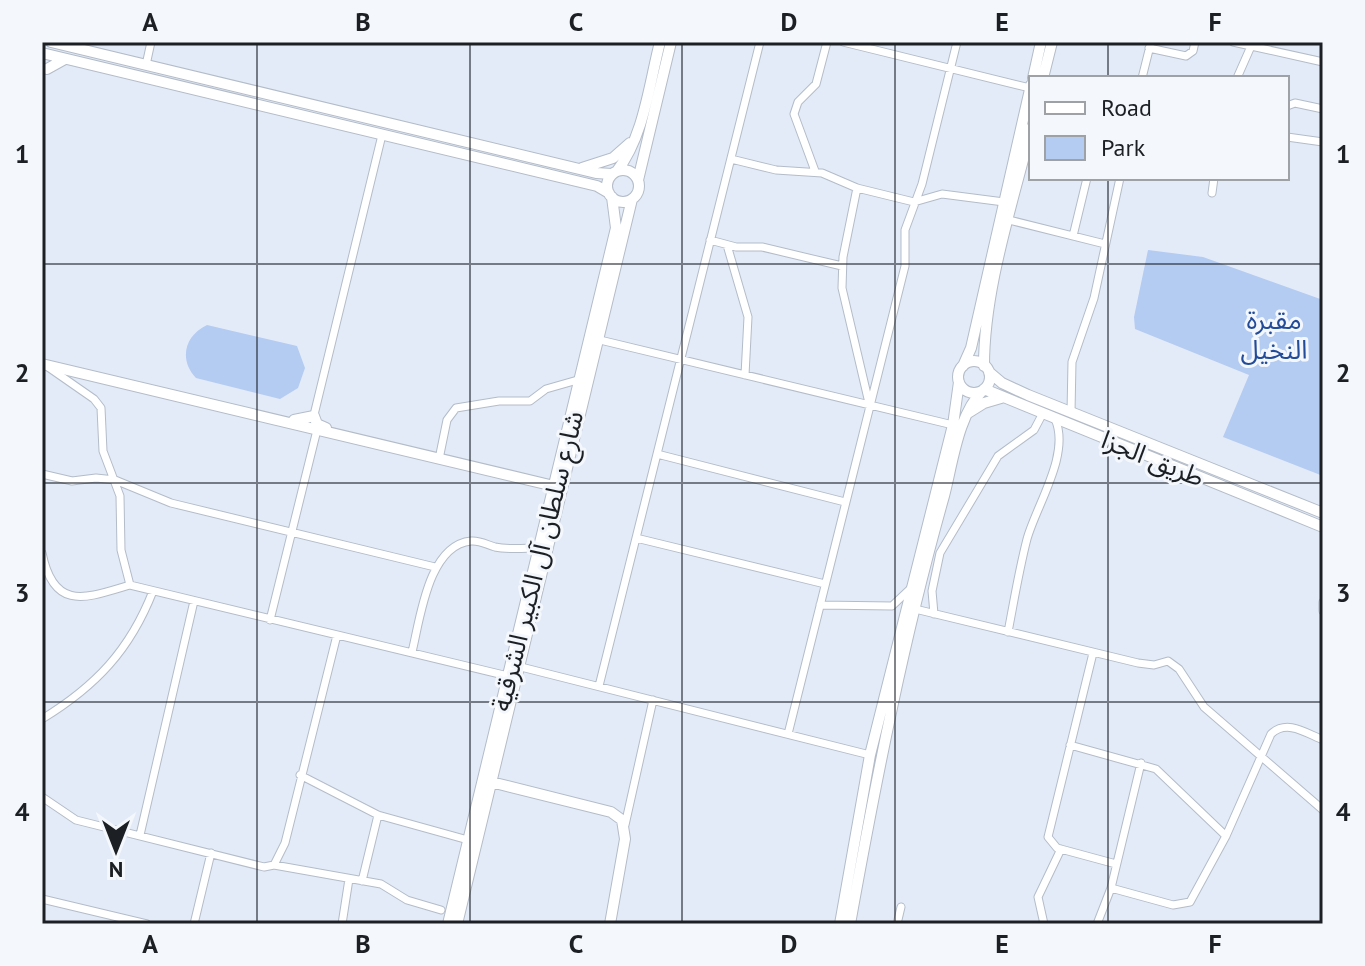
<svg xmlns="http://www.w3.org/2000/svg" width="1365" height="966" font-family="'PT Sans','Noto Sans Arabic',sans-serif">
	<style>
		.green { fill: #b4cbf2 }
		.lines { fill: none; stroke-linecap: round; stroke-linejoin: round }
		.street-casing { stroke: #b4bcc9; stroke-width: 9 }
		.secondary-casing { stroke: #b4bcc9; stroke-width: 12 }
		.street { stroke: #fff; stroke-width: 7 }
		.secondary { stroke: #fff; stroke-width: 10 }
		.grid { fill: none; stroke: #1c1f24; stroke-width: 2; stroke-opacity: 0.55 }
		.labels { text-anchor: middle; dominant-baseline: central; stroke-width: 6; stroke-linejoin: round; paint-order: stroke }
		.park-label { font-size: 26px; fill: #224b99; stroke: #f4f8fd }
		.street-label { font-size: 26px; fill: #1c1f24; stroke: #f4f8fd }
		.neatline { fill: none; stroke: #1c1f24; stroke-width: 3 }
		.grid-label { font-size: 26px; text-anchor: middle; font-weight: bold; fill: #1c1f24 }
	</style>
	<rect width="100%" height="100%" fill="#e3ebf8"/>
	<path class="green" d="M 1148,250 L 1203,257 L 1323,300 L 1323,476 L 1223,437 L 1249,375 L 1135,329 L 1134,317 Z
		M 207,325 L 297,346 L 305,368 L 298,388 L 280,399 L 196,378 C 179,360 184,336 207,325 Z"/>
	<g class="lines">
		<defs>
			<path id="street" d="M 843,42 L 1030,88
				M 1233,42 L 1323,62
				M 1149,48 L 1186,56 L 1193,51 L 1195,42
				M 146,65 L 151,42
				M 1142,78 L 1151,42
				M 1237,78 L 1252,44
				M 1287,106 L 1295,103 L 1323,109
				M 1287,137 L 1323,142
				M 731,159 L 776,170 L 822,173 L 857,188 L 914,202 L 942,194 L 1004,202
				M 815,171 L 794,114 L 798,102 L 816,84 L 827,42
				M 857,188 L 843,257 L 842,288 L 869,403
				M 1212,193 L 1214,178
				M 1009,220 L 1105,244
				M 1073,236 L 1087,178
				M 710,240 L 736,247 L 762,247 L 842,266
				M 727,245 L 748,317 L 745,375
				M 600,340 L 953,425
				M 48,367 L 94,399 L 101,408 L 103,451 L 120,496 L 121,550 L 130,585
				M 1071,412 L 1072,362 L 1094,298 L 1120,178
				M 313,419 L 382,135
				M 657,454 L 845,502
				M 439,459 L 447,420 L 456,408 L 499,401 L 530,401 L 546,389 L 581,379
				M 42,474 L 72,481 L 96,478 L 115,480 L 171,503 L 435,567
				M 636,538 L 825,584
				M 42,553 C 54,612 86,598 130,585 L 508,676
				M 1323,602 L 1323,611
				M 820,605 L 892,606 L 910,589
				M 915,609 L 1138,663 L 1154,665 L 1168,661 L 1179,669 L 1204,707 L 1323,810
				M 934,614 L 932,591 L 940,553 L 998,456 L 1034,430 L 1043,413
				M 270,620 L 317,430
				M 1008,632 C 1014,601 1019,570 1027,539 C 1036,506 1071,454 1055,419
				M 412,652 C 420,620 428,545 471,541 C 480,540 487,545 495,547 C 509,550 525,548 539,548
				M 1093,653 L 1048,837 L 1057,848 L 1116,864
				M 521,667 L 870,755
				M 599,686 L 760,42
				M 42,719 C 96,686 130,650 153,591
				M 788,734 L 905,266 L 905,230 L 922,184 L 957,42
				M 1070,745 L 1156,769 L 1226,836
				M 300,775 L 378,815 L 468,840
				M 42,797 L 76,820 L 264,867 L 274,865 L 381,884 L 407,900 L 441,910
				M 625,825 L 653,700
				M 140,835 L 194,601
				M 274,865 L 285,843 L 337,635
				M 362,881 L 378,815
				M 1111,888 L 1173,905 L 1190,902 L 1226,836 L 1271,734 C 1287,719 1306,733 1323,740
				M 42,899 L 147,924
				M 194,924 L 211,853
				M 342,924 L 349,879
				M 897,924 L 901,907
				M 1044,924 L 1038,897 L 1061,849
				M 1097,924 L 1111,888 L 1141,763"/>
			<path id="secondary" d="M 51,42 L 596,173 L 612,174
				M 42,53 L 597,186 L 609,193
				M 47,69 L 65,59
				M 1033,78 L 1041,42
				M 1043,78 L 1052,42
				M 582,168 L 613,158 L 630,143
				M607 186a16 16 0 1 1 32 0a16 16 0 1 1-32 0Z
				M 617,171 C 644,136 649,85 660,42
				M 638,180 L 671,42
				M958 377a16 16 0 1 1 32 0a16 16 0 1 1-32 0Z
				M 42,364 L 554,486
				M 963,366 L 971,348 L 1031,85
				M 984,366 C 984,287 1013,204 1031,128
				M 989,372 L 1002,383 L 1028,395 L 1323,513
				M 968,413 L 984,403 L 1001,398
				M 294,420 L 314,416 L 317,424 L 326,428
				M 491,782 L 611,812 L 622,820 L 625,839 L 610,924
				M 448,924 L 616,228 L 612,197
				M 457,924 L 632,199
				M 840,924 L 870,755 L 953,425 L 959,382
				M 850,924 C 876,780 904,637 944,496 C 953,461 958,414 984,389 L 1323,527"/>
		</defs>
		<use href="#street" class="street-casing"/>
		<use href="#secondary" class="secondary-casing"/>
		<use href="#street" class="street"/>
		<use href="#secondary" class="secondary"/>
	</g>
	<path class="grid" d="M 257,42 L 257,924M 470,42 L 470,924M 682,42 L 682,924M 895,42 L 895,924M 1108,42 L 1108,78M 1108,178 L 1108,924M 42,264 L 1323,264M 42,483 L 1323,483M 42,702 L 1323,702"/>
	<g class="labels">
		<g class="park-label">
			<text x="1274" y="319">مقبرة<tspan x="1274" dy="30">النخيل</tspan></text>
		</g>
		<g class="street-label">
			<text transform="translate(1153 458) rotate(22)">طريق الجزا</text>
			<text transform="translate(537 561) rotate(-76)">شارع سلطان آل الكبير الشرقية</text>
		</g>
	</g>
	<rect width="1365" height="966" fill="none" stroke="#f4f8fd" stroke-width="88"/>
	<rect x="1029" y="76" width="260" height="104" fill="#f4f8fd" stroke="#9ea1a6" stroke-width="2"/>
	<rect x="1045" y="102" width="40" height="12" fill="#ffffff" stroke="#9ea1a6" stroke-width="2"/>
	<text x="1101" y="116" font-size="24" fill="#1c1f24">Road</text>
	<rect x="1045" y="136" width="40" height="24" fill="#b4cbf2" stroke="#9ea1a6" stroke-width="2"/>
	<text x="1101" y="156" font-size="24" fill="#1c1f24">Park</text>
	<g transform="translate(116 850) rotate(180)" stroke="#f4f8fd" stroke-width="6" paint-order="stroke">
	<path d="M0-6L14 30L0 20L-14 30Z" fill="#1c1f24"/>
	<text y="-12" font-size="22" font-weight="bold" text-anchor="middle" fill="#1c1f24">N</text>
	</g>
	<rect x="44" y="44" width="1277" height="878" class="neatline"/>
	<g class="grid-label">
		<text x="150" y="31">A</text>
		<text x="363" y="31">B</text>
		<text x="576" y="31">C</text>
		<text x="789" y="31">D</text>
		<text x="1002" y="31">E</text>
		<text x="1215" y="31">F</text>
		<text x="22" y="163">1</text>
		<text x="1343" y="163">1</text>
		<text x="22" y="382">2</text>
		<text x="1343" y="382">2</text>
		<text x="22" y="602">3</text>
		<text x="1343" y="602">3</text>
		<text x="22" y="821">4</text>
		<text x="1343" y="821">4</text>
		<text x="150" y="953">A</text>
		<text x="363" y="953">B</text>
		<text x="576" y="953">C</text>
		<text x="789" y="953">D</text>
		<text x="1002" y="953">E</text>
		<text x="1215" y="953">F</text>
	</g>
</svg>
